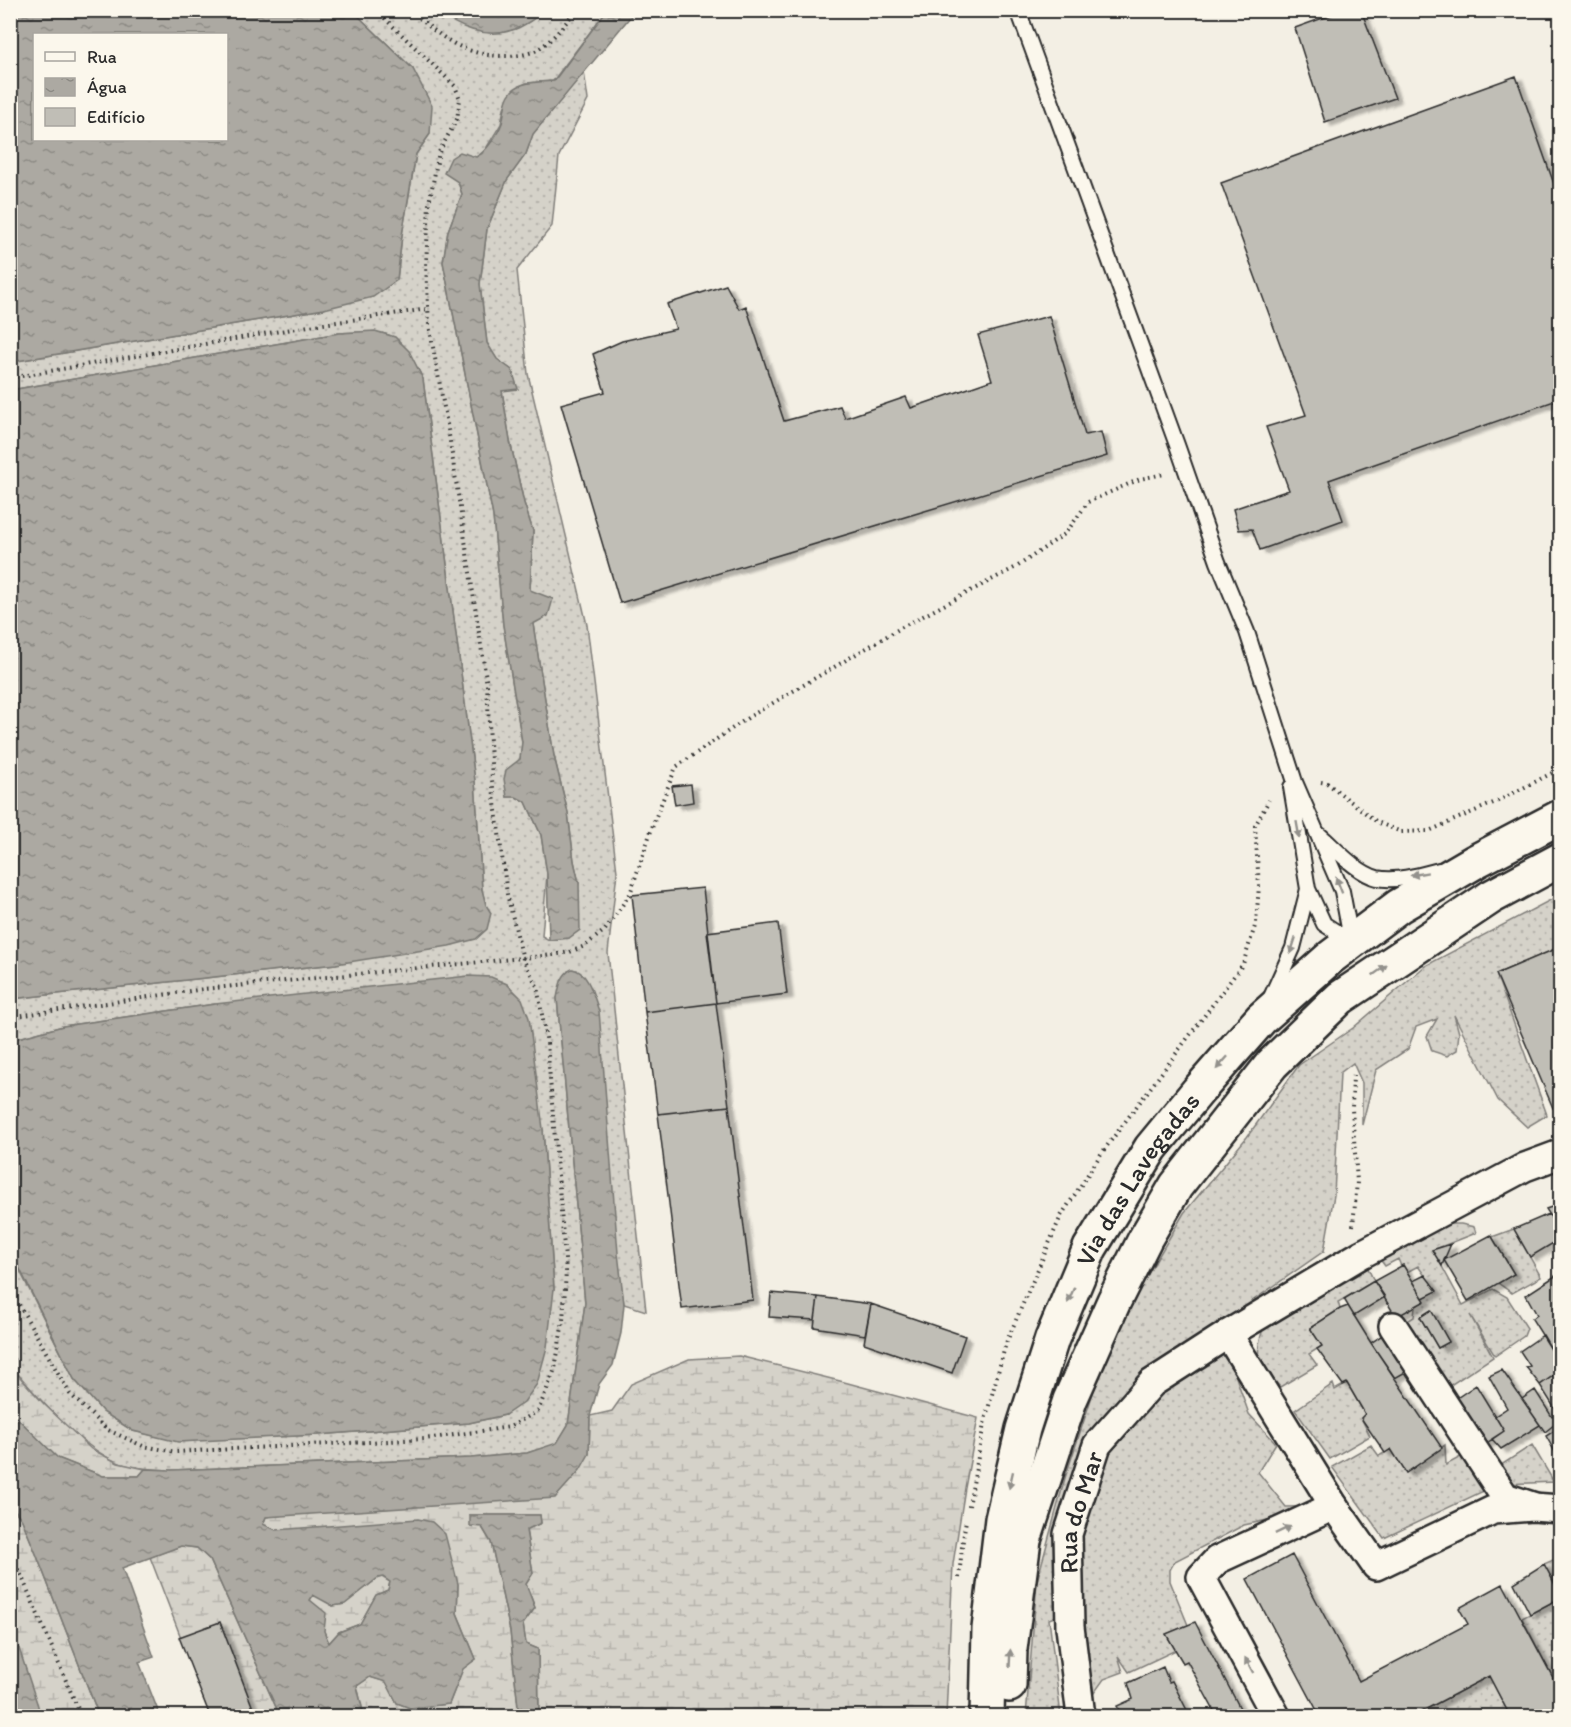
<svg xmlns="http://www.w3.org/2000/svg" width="1571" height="1727" font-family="Itim,sans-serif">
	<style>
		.grass { fill: url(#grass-dots); stroke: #807e7a; stroke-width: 1.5; fill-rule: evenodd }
		.wetland { fill: url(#wetland-marsh); stroke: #807e7a; stroke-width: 1.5 }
		.water { fill: url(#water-ripples); stroke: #787772; stroke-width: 1.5; fill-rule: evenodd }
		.building { fill: #c0beb6; stroke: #2b2b2b; stroke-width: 1.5; filter: url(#shadow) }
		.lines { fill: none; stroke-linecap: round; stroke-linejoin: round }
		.service-casing { stroke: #2b2b2b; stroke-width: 18 }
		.minor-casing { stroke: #2b2b2b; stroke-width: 32 }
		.primary-casing { stroke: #2b2b2b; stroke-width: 38 }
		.path { stroke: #2b2b2b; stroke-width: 4; stroke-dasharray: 1.5 4.5; stroke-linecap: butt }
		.service { stroke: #fbf7ec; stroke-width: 14 }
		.minor { stroke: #fbf7ec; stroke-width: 27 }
		.primary { stroke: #fbf7ec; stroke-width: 33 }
		.oneway { fill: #93918c }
		.labels { text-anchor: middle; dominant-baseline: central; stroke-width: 4.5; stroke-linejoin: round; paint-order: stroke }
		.street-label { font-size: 26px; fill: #2b2b2b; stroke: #fbf7ec }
	</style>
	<defs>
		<pattern id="grass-dots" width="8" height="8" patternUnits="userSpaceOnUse" patternTransform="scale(1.5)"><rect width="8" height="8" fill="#d5d2c9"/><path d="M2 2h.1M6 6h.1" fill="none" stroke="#b7b4ad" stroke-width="1.8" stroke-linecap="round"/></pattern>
		<pattern id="wetland-marsh" width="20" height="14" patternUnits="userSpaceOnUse" patternTransform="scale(1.5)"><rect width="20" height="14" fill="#d5d2c9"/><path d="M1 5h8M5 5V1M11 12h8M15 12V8" fill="none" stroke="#b7b4ad"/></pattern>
		<pattern id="water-ripples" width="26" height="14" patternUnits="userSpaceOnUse" patternTransform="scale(1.5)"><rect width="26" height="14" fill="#aca9a2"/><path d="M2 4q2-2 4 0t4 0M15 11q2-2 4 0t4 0" fill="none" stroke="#8c8a84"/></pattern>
		<filter id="shadow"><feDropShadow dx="6" dy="4" stdDeviation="1.5" flood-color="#0004"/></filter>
	</defs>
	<rect width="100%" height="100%" fill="#f3efe4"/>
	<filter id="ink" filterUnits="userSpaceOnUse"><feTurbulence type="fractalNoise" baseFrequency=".0167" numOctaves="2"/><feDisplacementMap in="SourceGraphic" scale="12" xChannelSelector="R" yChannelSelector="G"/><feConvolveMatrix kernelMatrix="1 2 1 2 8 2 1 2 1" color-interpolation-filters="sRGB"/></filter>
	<g filter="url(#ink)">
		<path class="grass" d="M 353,11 L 438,11 L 447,18 L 512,30 L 530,21 L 544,11 L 606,11 L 553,81 L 526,83 L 512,91 L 504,108 L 501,124 L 487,147 L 482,154 L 476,157 L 458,182 L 462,194 L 448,231 L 443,262 L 493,516 L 503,625 L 522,742 L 520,760 L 507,797 L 516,797 L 526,802 L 541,835 L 547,874 L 542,936 L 549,940 L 569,938 L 579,883 L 574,861 L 568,813 L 554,756 L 533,624 L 530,590 L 533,531 L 524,503 L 510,441 L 502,390 L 517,388 L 512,370 L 497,360 L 487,343 L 480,284 L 487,229 L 507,180 L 526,154 L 533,134 L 584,71 L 588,100 L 559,156 L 552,226 L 517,270 L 528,374 L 587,625 L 617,872 L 608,953 L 646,1311 L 624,1304 L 577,970 L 568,971 L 557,998 L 585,1303 L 568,1425 L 557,1444 L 527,1453 L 471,1458 L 172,1470 C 153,1469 134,1469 117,1462 C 76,1444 40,1399 11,1366 L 10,1251 L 74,1379 L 103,1412 L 133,1431 L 178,1441 L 318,1435 L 469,1423 L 505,1415 L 554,1289 L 543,1129 L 215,1004 L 63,1026 L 11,1040 L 11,999 L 336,964 L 486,906 L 482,890 L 475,781 L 423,379 C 398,330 393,330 339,333 L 11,390 L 11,362 L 324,309 L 397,280 L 402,235 L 416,154 L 430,134 L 413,69 Z
			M 1560,895 L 1560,947 L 1496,974 L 1547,1115 L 1527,1127 L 1498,1100 L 1454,1015 L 1459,1033 L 1457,1050 L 1447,1056 L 1432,1051 L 1427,1036 L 1437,1019 L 1416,1027 L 1408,1049 L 1376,1070 L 1362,1125 L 1362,1083 L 1353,1063 L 1340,1073 L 1334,1195 L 1324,1251 L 1238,1311 L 1224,1343 L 1249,1414 L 1276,1443 L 1258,1472 L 1286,1507 L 1334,1506 L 1244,1525 L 1175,1561 L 1170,1570 L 1170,1581 L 1188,1625 L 1166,1634 L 1176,1650 L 1129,1672 L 1118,1656 L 1123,1672 L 1104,1679 L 1094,1693 L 1083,1636 L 1071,1611 L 1049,1619 L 1061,1716 L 1026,1716 L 1037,1581 L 1065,1478 L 1094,1390 L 1134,1298 L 1184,1213 L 1247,1137 L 1299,1065 L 1353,1028 L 1425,966 Z
			M 1449,1224 L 1461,1224 L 1474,1227 L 1476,1233 L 1433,1250 L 1463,1305 L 1493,1289 L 1507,1297 L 1527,1328 L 1524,1336 L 1495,1356 L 1470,1315 L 1493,1357 L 1443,1390 L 1401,1325 L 1414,1317 L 1415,1307 L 1424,1301 L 1423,1298 L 1436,1291 L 1418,1266 L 1407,1272 L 1403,1265 L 1401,1266 L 1398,1259 L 1385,1266 L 1379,1258 L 1429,1230 ZM 1431,1310 L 1449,1342 L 1438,1348 L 1420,1317 Z
			M 1514,1229 L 1541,1277 L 1512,1293 L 1498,1283 L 1514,1274 L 1492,1237 Z
			M 1366,1264 L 1374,1281 L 1338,1302 L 1340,1309 L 1310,1328 L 1322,1346 L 1309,1354 L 1317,1365 L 1280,1387 C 1260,1363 1252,1359 1264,1326 Z
			M 1347,1383 L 1365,1414 L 1361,1418 L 1370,1436 L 1330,1459 L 1295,1410 L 1333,1384 L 1335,1390 Z
			M 1371,1445 L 1379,1456 L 1391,1449 L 1406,1473 L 1445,1445 L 1446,1465 L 1468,1453 L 1490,1488 L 1384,1538 L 1332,1467 Z
			M 1532,1445 L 1554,1482 L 1505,1484 L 1495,1469 Z
			M 1560,1557 L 1560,1594 L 1544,1564 Z
			M 1560,1598 L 1560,1691 L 1522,1618 Z
			M 1489,1676 L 1510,1716 L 1413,1716 Z"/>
		<path class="wetland" d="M 739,1356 L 844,1382 L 978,1418 L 965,1488 L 953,1564 L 946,1716 L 539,1716 L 538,1649 L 526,1644 L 523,1624 L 535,1608 L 526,1584 L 533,1573 L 526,1529 L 541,1523 L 540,1515 L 470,1515 L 482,1527 L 491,1542 L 510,1631 L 519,1716 L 364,1716 L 357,1686 L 370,1677 L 387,1682 L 397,1703 L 410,1708 L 449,1704 L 463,1668 L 476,1659 L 457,1613 L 458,1584 L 276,1530 L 263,1525 L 266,1517 L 589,1454 L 590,1416 L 612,1411 L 631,1384 L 689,1359 Z
			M 10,1366 L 44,1404 L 91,1449 L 118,1463 L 145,1469 L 139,1476 L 103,1476 L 57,1458 L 11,1412 Z
			M 10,1504 L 22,1520 L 37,1556 L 99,1716 L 40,1716 L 11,1624 Z
			M 181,1546 L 197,1548 L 210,1560 L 280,1716 L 211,1716 L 150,1557 Z
			M 382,1577 L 390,1582 L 388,1590 L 376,1595 L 360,1624 L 339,1632 L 329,1643 L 310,1600 L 314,1594 L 333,1606 L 344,1604 L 378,1578 Z"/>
		<path class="water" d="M 11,10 L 353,11 L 413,69 L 432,106 L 430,134 L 416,154 L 402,235 L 397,280 L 373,297 L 324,309 L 11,362 ZM 226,34 L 226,140 L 34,140 L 34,34 Z
			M 438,11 L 544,11 C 535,18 524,27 512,30 C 487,39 457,28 438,11 Z
			M 606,11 L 635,11 L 533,134 L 526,154 L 507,180 L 487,229 L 480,284 L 487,343 L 497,359 L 512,370 L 518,389 L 502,391 L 510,441 L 524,503 L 533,531 L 530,590 L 553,599 L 548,616 L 533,624 L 554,756 L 568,813 L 574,861 L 579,883 L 580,930 L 569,938 L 549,940 L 547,874 L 541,835 L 526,802 L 516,797 L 507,797 L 504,779 L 506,770 L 520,759 L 522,742 L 503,625 L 493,516 L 443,262 L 448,231 L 462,194 L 458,182 L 444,173 L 451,158 L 460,152 L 476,157 C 486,152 498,134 502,123 C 505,113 504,99 512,91 C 521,81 542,82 554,81 Z
			M 375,331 L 395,337 L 409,351 L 423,379 L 475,781 L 482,890 L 486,905 L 491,913 L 487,929 L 476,939 L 449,946 L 336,964 L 11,999 L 11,390 L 339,333 Z
			M 572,969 C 589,971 594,998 599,1011 L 618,1253 L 624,1304 L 621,1333 L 613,1365 L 599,1384 L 590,1416 L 589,1454 L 580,1470 L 555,1498 L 266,1517 L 263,1524 L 276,1530 L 418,1519 L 432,1522 L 445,1534 L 458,1584 L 457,1613 L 476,1659 L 463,1669 L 449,1704 L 410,1708 L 397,1703 L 386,1682 L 370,1677 L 357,1686 L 364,1716 L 280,1716 L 210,1560 L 197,1548 L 181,1546 L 122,1568 L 154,1657 L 139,1662 L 160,1716 L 99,1716 L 37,1556 L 22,1520 L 11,1504 L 11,1412 L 58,1458 L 103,1476 L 139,1476 L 145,1469 L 172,1470 L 471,1458 L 527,1453 L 557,1443 L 568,1425 L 585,1303 L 557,998 C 559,987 561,974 572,969 ZM 383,1577 L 390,1582 L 388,1590 L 376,1595 L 360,1624 L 339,1632 L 329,1643 L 324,1631 L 326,1613 L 310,1600 L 313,1595 L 333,1606 L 345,1604 L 378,1578 Z
			M 468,976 L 491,977 L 507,984 L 522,999 L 529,1018 L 543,1129 L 554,1289 L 547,1347 L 537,1384 L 524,1402 L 505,1415 L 469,1423 L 318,1435 L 178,1442 L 133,1431 L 103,1412 L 74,1379 L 11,1251 L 11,1040 L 63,1026 L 215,1004 Z
			M 470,1515 L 540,1515 L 541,1523 L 526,1530 L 533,1573 L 526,1584 L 535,1608 L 523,1624 L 526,1644 L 538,1649 L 539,1716 L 519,1716 L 510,1631 L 491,1542 L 482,1527 L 470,1526 Z
			M 11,1624 L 38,1706 L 40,1716 L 11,1716 Z"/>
		<path class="building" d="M 1345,10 L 1361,10 L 1395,98 L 1325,122 L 1295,28 Z
			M 1516,76 L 1560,201 L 1560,399 L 1329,480 L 1343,520 L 1260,550 L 1252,529 L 1239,530 L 1233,509 L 1289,490 L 1266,427 L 1306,415 L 1221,183 Z
			M 726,285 L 739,309 L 746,306 L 784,421 L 840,406 L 845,418 L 906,397 L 911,408 L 992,380 L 978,335 L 1049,316 L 1085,435 L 1101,432 L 1107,456 L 620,603 L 561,404 L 605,392 L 593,354 L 622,341 L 676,329 L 667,304 Z
			M 691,784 L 693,802 L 675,805 L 672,786 Z
			M 703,888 L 716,1003 L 645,1012 L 632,895 Z
			M 778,923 L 787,994 L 716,1003 L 707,932 Z
			M 1560,947 L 1560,1105 L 1553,1108 L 1496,974 Z
			M 716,1003 L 729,1106 L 658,1114 L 645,1012 Z
			M 729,1106 L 753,1300 L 682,1309 L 658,1114 Z
			M 1560,1204 L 1560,1219 L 1555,1223 L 1546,1209 Z
			M 1549,1214 L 1560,1233 L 1560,1239 L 1530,1257 L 1514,1229 Z
			M 1491,1235 L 1514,1274 L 1468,1301 L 1444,1260 Z
			M 1451,1244 L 1444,1260 L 1442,1266 L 1432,1250 Z
			M 1403,1265 L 1425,1301 L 1396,1317 L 1374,1281 Z
			M 1560,1273 L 1560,1351 L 1554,1354 L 1532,1319 L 1537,1315 L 1526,1295 Z
			M 1425,1275 L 1437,1291 L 1423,1298 L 1413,1281 Z
			M 1374,1281 L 1385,1297 L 1354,1316 L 1344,1299 Z
			M 771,1293 L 818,1297 L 815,1320 L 769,1317 Z
			M 818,1297 L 871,1304 L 865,1335 L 814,1327 Z
			M 871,1304 L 965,1336 L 952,1373 L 864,1343 Z
			M 1348,1306 L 1371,1343 L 1442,1448 L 1406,1473 L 1391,1449 L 1385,1453 L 1361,1418 L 1365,1414 L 1347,1383 L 1343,1385 L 1317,1349 L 1322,1346 L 1310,1328 L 1340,1309 Z
			M 1431,1310 L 1449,1342 L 1438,1348 L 1420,1317 Z
			M 1391,1329 L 1409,1370 L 1395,1378 L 1371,1343 Z
			M 1543,1335 L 1554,1354 L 1560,1351 L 1560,1371 L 1540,1385 L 1526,1367 L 1530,1366 L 1520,1351 Z
			M 1502,1370 L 1540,1425 L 1501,1449 L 1492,1439 L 1504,1431 L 1495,1416 L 1507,1408 L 1489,1376 Z
			M 1560,1371 L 1560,1417 L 1540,1385 Z
			M 1476,1385 L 1504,1431 L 1481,1447 L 1451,1402 Z
			M 1535,1390 L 1552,1417 L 1558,1412 L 1560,1417 L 1560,1420 L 1545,1432 L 1522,1399 Z
			M 1554,1431 L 1560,1442 L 1560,1461 L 1546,1436 Z
			M 1292,1555 L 1359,1681 L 1468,1624 L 1459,1608 L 1503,1584 L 1560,1691 L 1560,1716 L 1510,1716 L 1489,1676 L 1413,1716 L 1320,1716 L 1247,1579 Z
			M 1544,1564 L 1560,1594 L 1560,1598 L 1530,1614 L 1514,1583 Z
			M 220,1622 L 256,1716 L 210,1716 L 179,1637 Z
			M 1195,1622 L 1244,1716 L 1217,1716 L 1187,1661 L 1183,1663 L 1166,1634 Z
			M 1163,1667 L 1169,1682 L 1172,1681 L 1190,1716 L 1122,1716 L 1117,1706 L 1133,1699 L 1128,1683 Z"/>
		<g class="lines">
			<defs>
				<path id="service" d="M 1018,10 L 1177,445 L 1218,562 L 1247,632 L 1295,782 L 1342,891 L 1351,939
					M 1291,787 L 1308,889 L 1324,924 L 1352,942
					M 1320,835 C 1336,849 1357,873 1377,878 C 1396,882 1420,875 1439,870
					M 1271,997 L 1293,948 L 1308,889"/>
				<g id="minor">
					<path d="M 1560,1154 L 1525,1167 L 1362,1254 L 1228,1334 L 1334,1506 L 1376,1566 L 1493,1510 L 1533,1507 L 1560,1509"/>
					<path d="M 1393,1326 L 1505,1497 L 1532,1506"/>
					<path id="s1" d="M 1081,1716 L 1070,1627 L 1068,1534 L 1097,1445 L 1152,1383 L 1228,1334"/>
					<path d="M 1276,1716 L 1201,1577 L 1217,1560 L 1334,1506"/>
				</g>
				<g id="primary">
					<path d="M 1009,1685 L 1010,1649 L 1024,1540 L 1070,1400 L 1114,1301 L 1145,1239 L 1176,1186 L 1272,1064 L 1340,998 L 1491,897 L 1560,860"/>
					<path id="s2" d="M 987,1716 L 989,1629 L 1002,1519 L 1023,1429 L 1052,1339 L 1090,1248 L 1151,1148 L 1198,1091 L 1261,1019 L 1331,957 L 1399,906 L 1476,861 L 1560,817"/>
				</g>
			</defs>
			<use href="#service" class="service-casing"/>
			<use href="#minor" class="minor-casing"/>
			<use href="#primary" class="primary-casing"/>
			<path class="path" d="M 411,10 C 440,38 465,56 505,56 C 516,56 527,55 537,50 C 553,40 564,25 576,10
				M 10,378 L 309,326 L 428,309
				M 1321,782 L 1327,783 L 1377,822 L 1401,832 L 1429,831 L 1498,801 L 1560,769
				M 10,1017 L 204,989 L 553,955 L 570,952 L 585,946 L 605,930 L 630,894 L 655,819 L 676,767 L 749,717 L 904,626 L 1018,566 L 1066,533 L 1088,502 L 1140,479 L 1164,474
				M 1353,1226 L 1357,1182 L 1352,1109 L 1353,1071
				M 10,1289 L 70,1394 L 106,1429 L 143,1446 L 176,1452 L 425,1439 L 510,1427 L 538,1411 L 555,1369 L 563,1321 L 566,1271 L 547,1043 L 537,986 L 523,959 L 507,894 L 492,780 L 487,685 L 449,435 L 429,325 L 426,266 L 429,203 L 439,152 L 457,119 L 460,99 L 455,86 L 376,10
				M 969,1506 L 984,1424 L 1006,1343 L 1061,1216 L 1101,1154 L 1243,964 L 1256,923 L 1259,886 L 1255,826 L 1269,800
				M 10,1553 L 16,1563 L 81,1716
				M 959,1578 L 962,1547 L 966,1520"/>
			<use href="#service" class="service"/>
			<use href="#minor" class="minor"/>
			<use href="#primary" class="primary"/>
		</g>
		<defs><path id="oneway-solid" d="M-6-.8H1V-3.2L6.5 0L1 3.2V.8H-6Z" transform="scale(1.5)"/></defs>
		<g class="oneway">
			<use href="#oneway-solid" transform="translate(1298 830) rotate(80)"/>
			<use href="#oneway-solid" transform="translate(1419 874) rotate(170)"/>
			<use href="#oneway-solid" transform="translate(1339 885) rotate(-111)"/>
			<use href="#oneway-solid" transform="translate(1293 946) rotate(108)"/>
			<use href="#oneway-solid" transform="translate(1380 970) rotate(-35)"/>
			<use href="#oneway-solid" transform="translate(1222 1063) rotate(132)"/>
			<use href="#oneway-solid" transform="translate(1071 1295) rotate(113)"/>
			<use href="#oneway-solid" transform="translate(1011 1480) rotate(103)"/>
			<use href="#oneway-solid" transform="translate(1283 1530) rotate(-25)"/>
			<use href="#oneway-solid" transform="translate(1010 1658) rotate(-87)"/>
			<use href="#oneway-solid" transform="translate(1249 1665) rotate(-118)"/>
		</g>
	</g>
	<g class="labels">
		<g class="street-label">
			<text stroke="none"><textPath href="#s2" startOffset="567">Via das Lavegadas</textPath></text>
			<text stroke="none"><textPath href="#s1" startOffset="206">Rua do Mar</textPath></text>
		</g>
	</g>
	<rect width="1571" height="1727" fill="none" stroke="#fbf7ec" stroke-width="36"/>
	<rect x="18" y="18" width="1535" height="1691" fill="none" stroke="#2b2b2b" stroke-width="2" filter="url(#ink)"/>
	<rect x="33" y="33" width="195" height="108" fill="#fbf7ec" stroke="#a8a59f" stroke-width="1.5"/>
	<rect x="45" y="52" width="30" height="9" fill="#fbf7ec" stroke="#a8a59f" stroke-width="1.5"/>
	<text x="87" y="63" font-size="18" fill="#2b2b2b">Rua</text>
	<rect x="45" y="78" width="30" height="18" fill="url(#water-ripples)" stroke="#a8a59f" stroke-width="1.5"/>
	<text x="87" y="93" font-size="18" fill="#2b2b2b">Água</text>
	<rect x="45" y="108" width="30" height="18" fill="#c0beb6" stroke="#a8a59f" stroke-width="1.5"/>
	<text x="87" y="123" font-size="18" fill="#2b2b2b">Edifício</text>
</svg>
